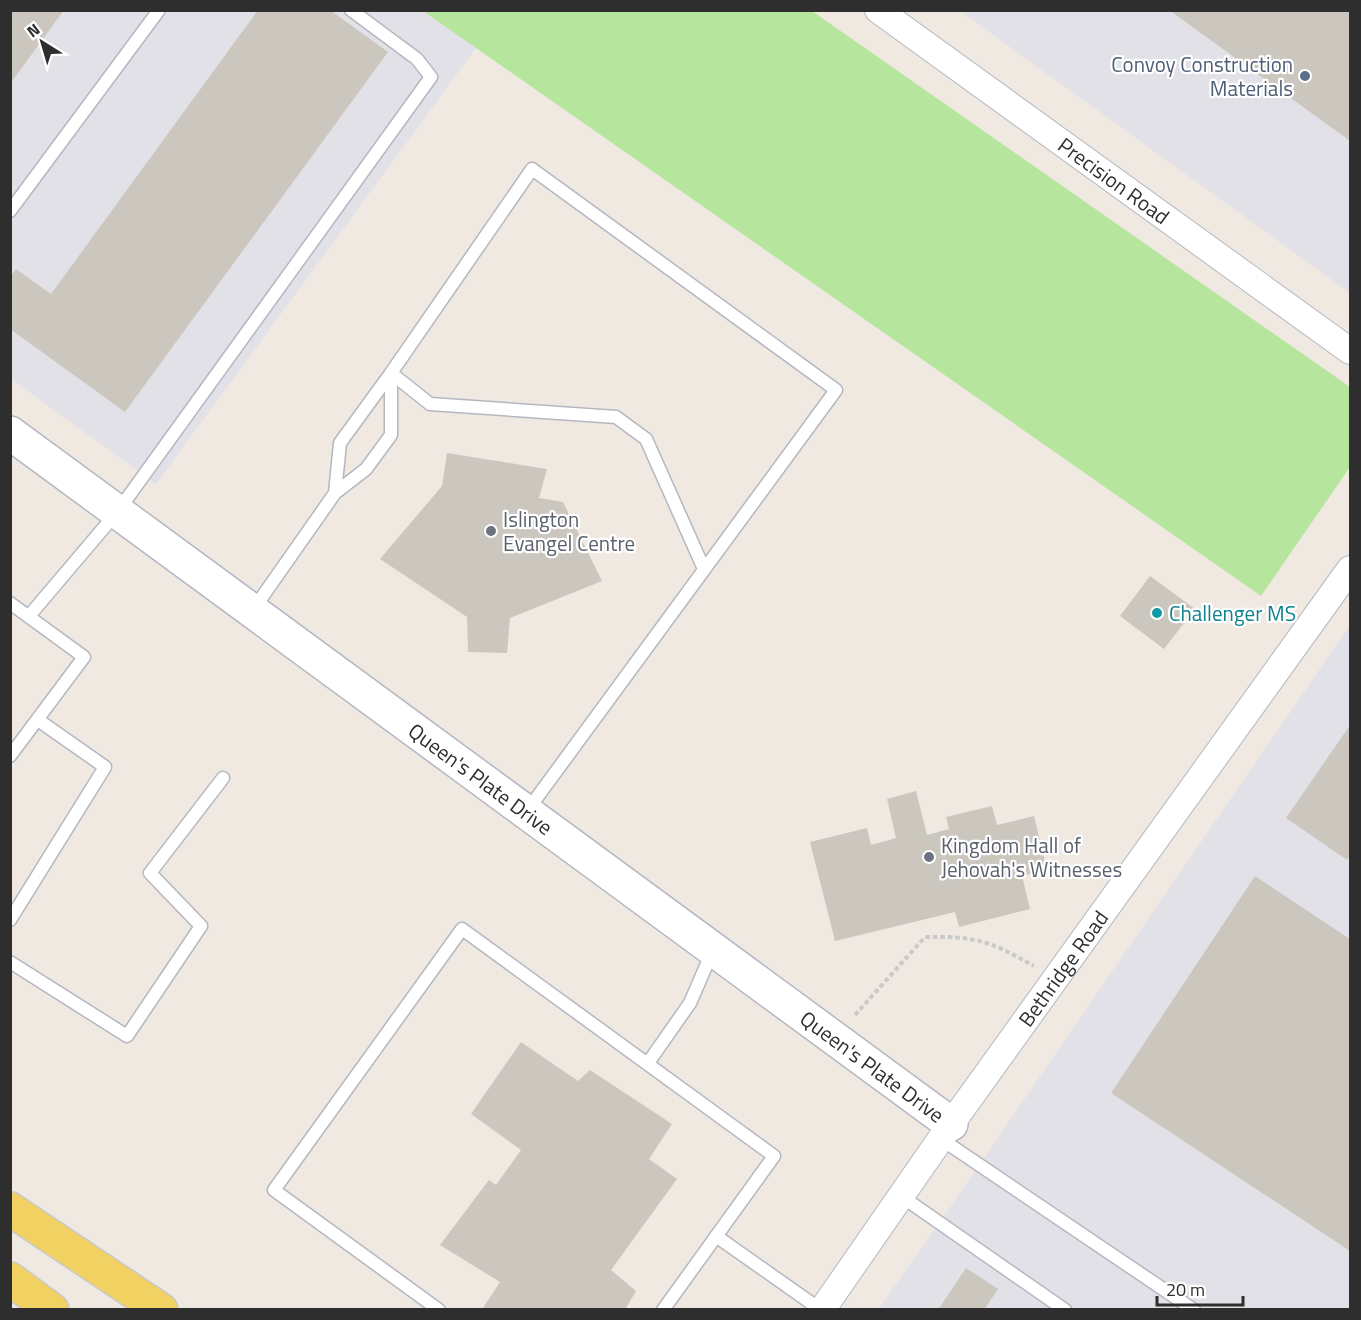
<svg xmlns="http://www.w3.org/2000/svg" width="1361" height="1320" font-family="'Titillium Web',sans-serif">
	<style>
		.industrial { fill: #e3e1e8 }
		.green { fill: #b6e59e }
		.building { fill: #cbc7bf }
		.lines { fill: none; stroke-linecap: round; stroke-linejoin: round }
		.lane-casing { stroke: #b4b7c1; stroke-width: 15 }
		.street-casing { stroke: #b4b7c1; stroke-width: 28 }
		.secondary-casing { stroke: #b4b7c1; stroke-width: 36 }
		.primary-casing { stroke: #c9c9c9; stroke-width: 36 }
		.path { stroke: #c9c9c9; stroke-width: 4; stroke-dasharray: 4.5 3; stroke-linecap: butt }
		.lane { stroke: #fff; stroke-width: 12 }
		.street { stroke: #fff; stroke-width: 26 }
		.secondary { stroke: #fff; stroke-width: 33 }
		.primary { stroke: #f2d163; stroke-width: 33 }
		.service-dot { fill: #5c6f8a; stroke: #fff; stroke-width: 2 }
		.worship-dot { fill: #6b7280; stroke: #fff; stroke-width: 2 }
		.culture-dot { fill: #0f9aa8; stroke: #fff; stroke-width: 2 }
		.labels { text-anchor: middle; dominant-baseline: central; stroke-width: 4.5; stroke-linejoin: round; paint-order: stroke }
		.service-label { font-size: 21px; fill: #4e5e75; stroke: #fff; text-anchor: end }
		.street-label { font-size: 21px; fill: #2e2e2e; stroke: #fff }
		.worship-label { font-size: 21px; fill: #5b616d; stroke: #fff; text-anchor: start }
		.culture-label { font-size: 21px; fill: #0d838f; stroke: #fff; text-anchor: start }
	</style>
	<rect width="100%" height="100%" fill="#efe9e1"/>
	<path class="industrial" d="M 11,11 L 423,11 L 476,48 L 156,484 L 11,379 Z
		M 960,11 L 1350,11 L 1350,293 Z
		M 1350,625 L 1350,1309 L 878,1310 L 951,1206 Z"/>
	<path class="green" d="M 423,11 L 812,11 L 1350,387 L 1350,467 L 1261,596 Z"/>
	<path class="building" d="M 10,10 L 64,10 L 10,84 Z
		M 258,10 L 330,10 L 388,52 L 125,412 L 10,329 L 10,277 L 16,269 L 51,294 Z
		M 1169,10 L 1350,10 L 1350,141 Z
		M 447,453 L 547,469 L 539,498 L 563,502 L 602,581 L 510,618 L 507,653 L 468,652 L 467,617 L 380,559 L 442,486 Z
		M 1150,576 L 1195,609 L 1164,649 L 1120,616 Z
		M 1350,725 L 1350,855 L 1347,860 L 1286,818 Z
		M 916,791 L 927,835 L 949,829 L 946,817 L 992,806 L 997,825 L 1034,816 L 1047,870 L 1022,876 L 1030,909 L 959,927 L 955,912 L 835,941 L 810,842 L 867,828 L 871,845 L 896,838 L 887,799 Z
		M 1255,876 L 1350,939 L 1350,1251 L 1111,1093 Z
		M 521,1042 L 578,1081 L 590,1070 L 672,1124 L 649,1159 L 677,1179 L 611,1270 L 636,1291 L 625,1310 L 485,1310 L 483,1308 L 500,1282 L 440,1245 L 489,1180 L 496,1185 L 521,1150 L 471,1114 Z
		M 966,1268 L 998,1289 L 984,1310 L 938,1310 Z"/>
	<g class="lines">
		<defs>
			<path id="lane" d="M 10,211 L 159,10
				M 335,493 L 340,443 L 391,373 L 430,404 L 616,417 L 646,439 L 704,569
				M 10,603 L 84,657 L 10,756
				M 253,610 L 335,493 L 366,469 L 391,435 L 391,373 L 532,169 L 836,390 L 527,811
				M 29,616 L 118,511 L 431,77 L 417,59 L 351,10
				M 10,920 L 105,767 L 38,720
				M 10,962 L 127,1036 L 201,926 L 150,873 L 223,778
				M 648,1063 L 690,1003 L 713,950
				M 941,1139 L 1194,1310
				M 901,1196 L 1065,1310
				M 716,1236 L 821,1310
				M 439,1310 L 274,1190 L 462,929 L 774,1156 L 663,1310"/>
			<g id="street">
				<path id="s1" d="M 878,10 L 1350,351"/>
				<path id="s2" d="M 822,1310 L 951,1124 L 1350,569"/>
			</g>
			<g id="secondary">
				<path id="s3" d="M 10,433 L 951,1124"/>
			</g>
			<path id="primary" d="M 10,1209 L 161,1310
				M 10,1279 L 52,1310"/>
		</defs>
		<use href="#lane" class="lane-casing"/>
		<use href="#street" class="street-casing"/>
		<use href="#secondary" class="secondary-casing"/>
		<use href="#primary" class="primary-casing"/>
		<path class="path" d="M 855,1015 L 925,937 C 976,936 990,941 1034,966"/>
		<use href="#lane" class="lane"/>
		<use href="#street" class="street"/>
		<use href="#secondary" class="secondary"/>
		<use href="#primary" class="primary"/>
	</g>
	<circle class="service-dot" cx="1305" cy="76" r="6"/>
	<g class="worship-dot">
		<circle cx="491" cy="531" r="6"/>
		<circle cx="929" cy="857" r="6"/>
	</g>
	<circle class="culture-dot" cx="1157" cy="613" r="6"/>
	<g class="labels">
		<g class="service-label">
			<text x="1293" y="64">Convoy Construction<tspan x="1293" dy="24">Materials</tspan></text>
		</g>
		<g class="street-label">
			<text stroke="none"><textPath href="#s1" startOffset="291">Precision Road</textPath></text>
			<text stroke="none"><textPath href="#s3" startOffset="584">Queen's Plate Drive</textPath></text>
			<text stroke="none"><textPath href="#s2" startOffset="418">Bethridge Road</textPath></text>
			<text stroke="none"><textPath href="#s3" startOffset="1070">Queen's Plate Drive</textPath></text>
		</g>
		<g class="worship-label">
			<text x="503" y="519">Islington<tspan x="503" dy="24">Evangel Centre</tspan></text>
			<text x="941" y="845">Kingdom Hall of<tspan x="941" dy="24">Jehovah's Witnesses</tspan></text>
		</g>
		<g class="culture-label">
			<text x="1169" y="613">Challenger MS</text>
		</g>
	</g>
	<rect width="1361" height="1320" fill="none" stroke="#2e2e2e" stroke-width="24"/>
	<g transform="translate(42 42) rotate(323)" stroke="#ffffff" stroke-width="4.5" paint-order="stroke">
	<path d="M0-4.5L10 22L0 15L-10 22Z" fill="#2e2e2e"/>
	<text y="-9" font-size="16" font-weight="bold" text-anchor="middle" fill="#2e2e2e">N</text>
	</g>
	<path d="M1157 1296v9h86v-9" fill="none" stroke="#2e2e2e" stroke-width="3"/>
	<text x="1166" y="1296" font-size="18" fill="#2e2e2e" stroke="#ffffff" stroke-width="4.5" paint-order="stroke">20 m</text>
</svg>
